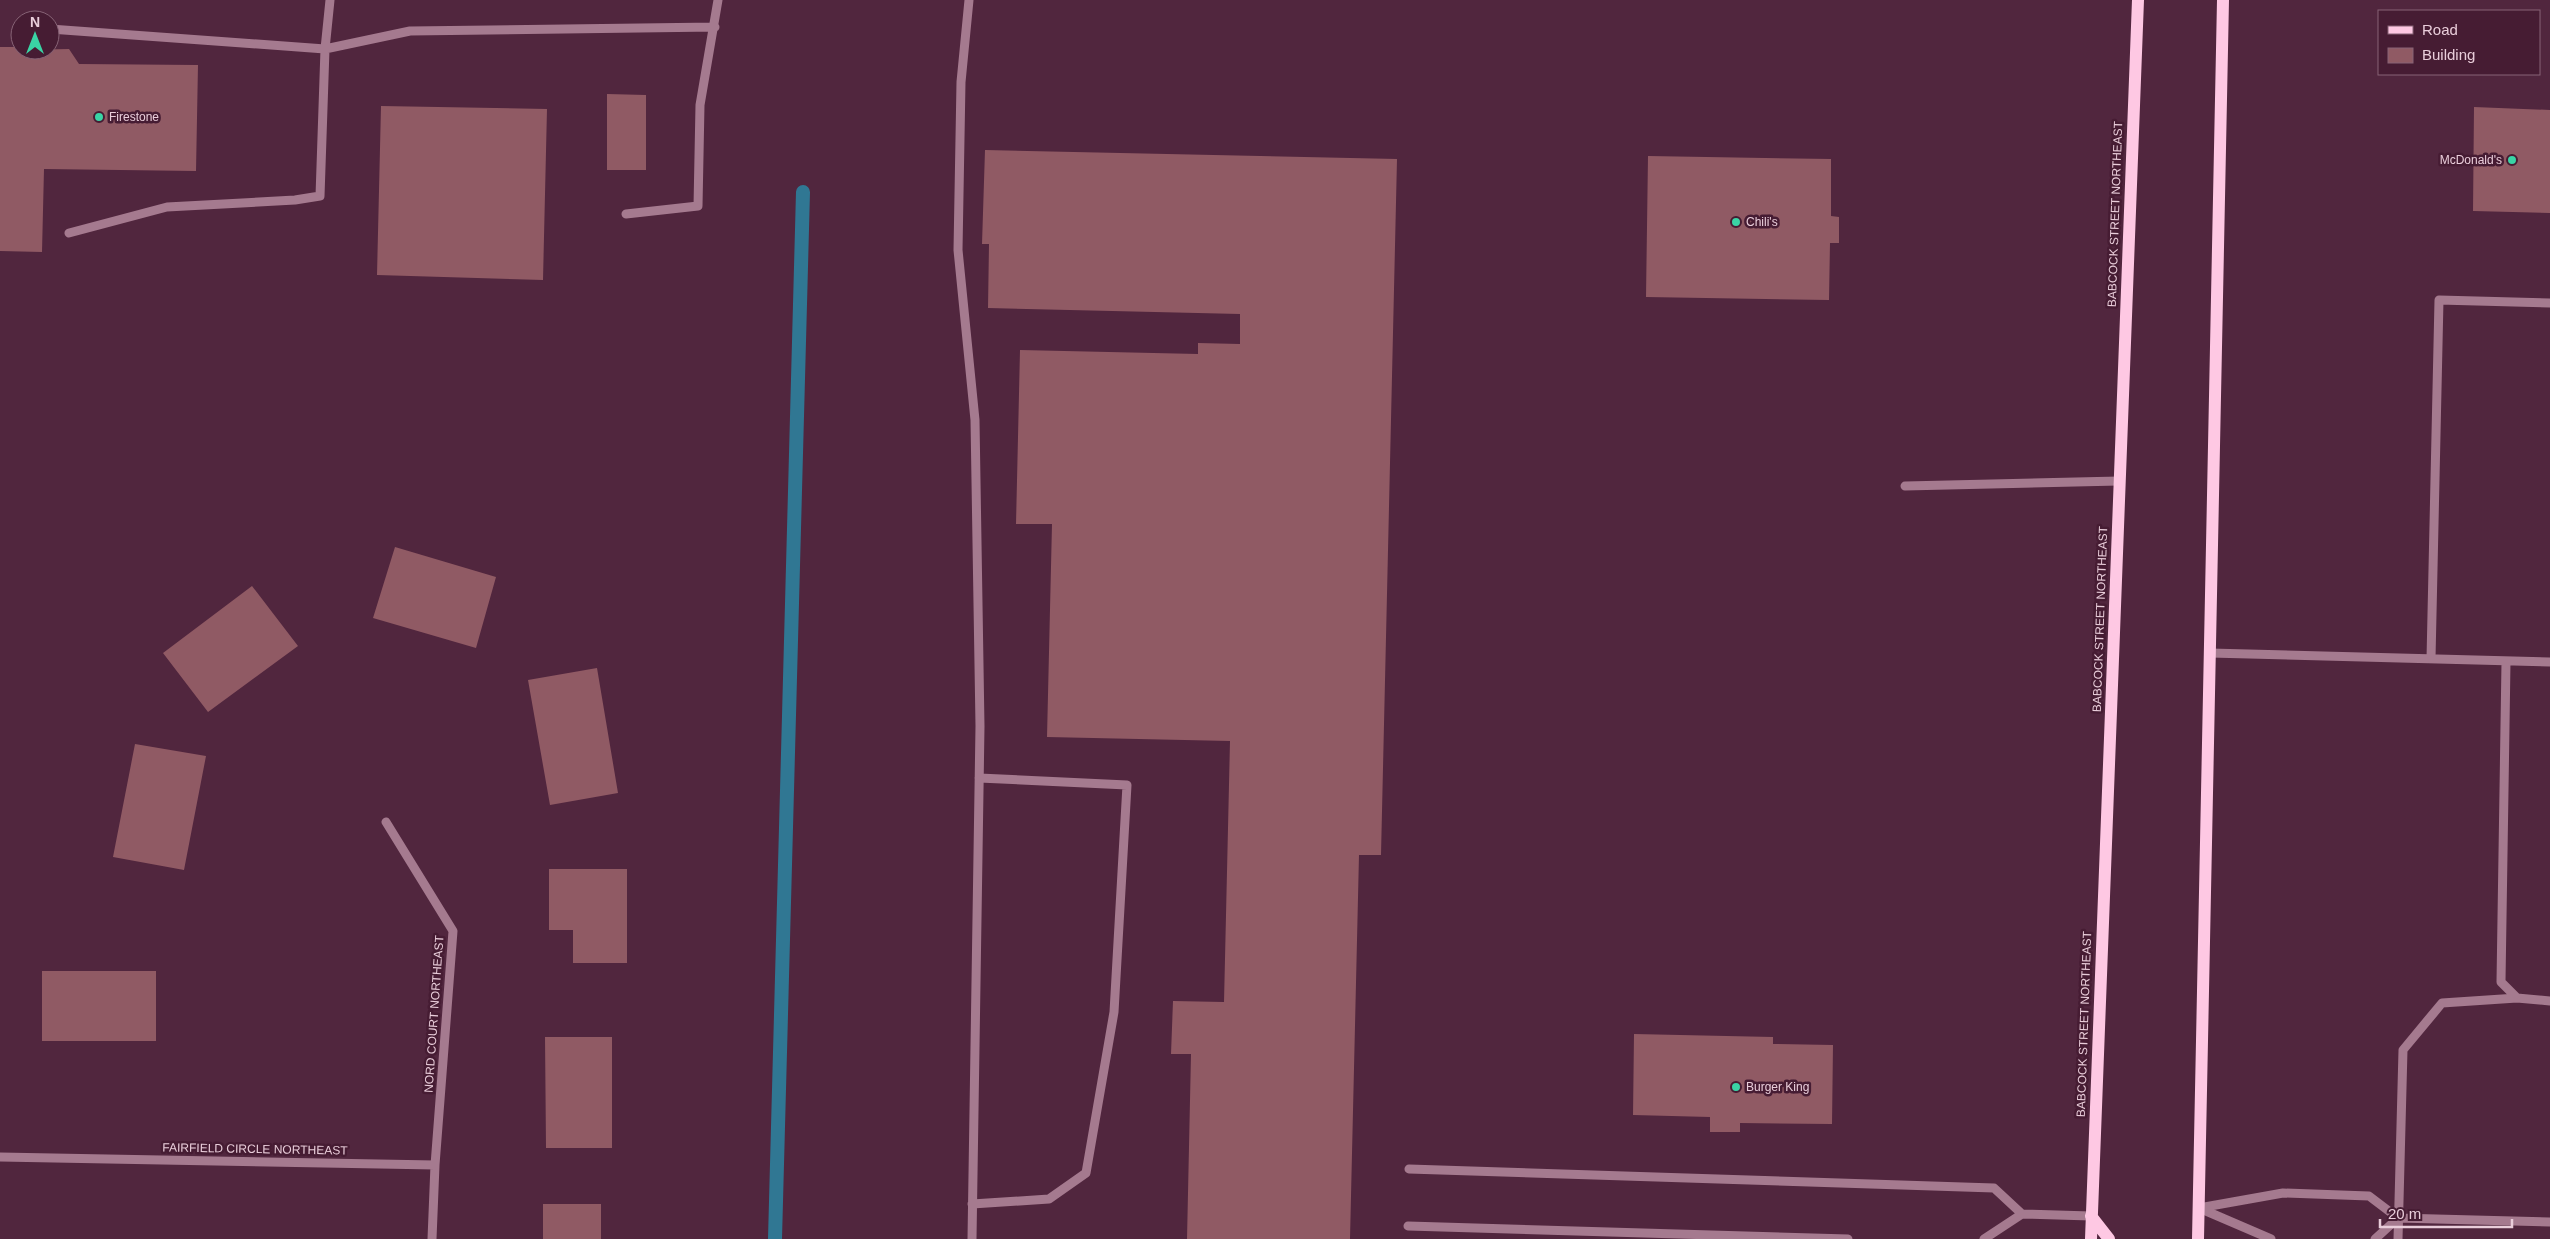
<svg xmlns="http://www.w3.org/2000/svg" width="2550" height="1239" font-family="Arial,sans-serif">
	<style>
		.lines { fill: none; stroke-linecap: round; stroke-linejoin: round }
		.stream { stroke: #307793; stroke-width: 14 }
		.building { fill: #905a64 }
		.minor { stroke: #a57a8f; stroke-width: 9 }
		.major { stroke: #fec8e3; stroke-width: 12 }
		.poi-dot { fill: #3ad4a5; stroke: #461c33; stroke-width: 2 }
		.labels { text-anchor: middle; dominant-baseline: central; stroke-width: 5; stroke-linejoin: round; paint-order: stroke }
		.poi-label { font-size: 12px; fill: #e9cdda; stroke: #461c33; text-anchor: start }
		.street-label { font-size: 12px; fill: #e9cdda; stroke: #461c33 }
	</style>
	<rect width="100%" height="100%" fill="#51263e"/>
	<g class="lines">
		<path class="stream" d="M 775,1239 L 803,192"/>
	</g>
	<path class="building" d="M 0,47 L 20,47 L 20,50 L 69,49 L 79,64 L 198,65 L 196,171 L 44,169 L 42,252 L 0,251 Z
		M 607,94 L 646,95 L 646,170 L 607,170 Z
		M 381,106 L 547,109 L 543,280 L 377,275 Z
		M 2474,107 L 2550,110 L 2550,213 L 2473,211 Z
		M 985,150 L 1397,159 L 1381,855 L 1359,855 L 1350,1239 L 1187,1239 L 1191,1054 L 1171,1054 L 1173,1001 L 1224,1002 L 1230,741 L 1047,737 L 1052,524 L 1016,524 L 1020,350 L 1198,354 L 1198,343 L 1240,344 L 1240,314 L 988,308 L 989,244 L 982,244 Z
		M 1648,156 L 1831,159 L 1831,216 L 1839,217 L 1839,243 L 1830,243 L 1829,300 L 1646,297 Z
		M 395,547 L 496,577 L 476,648 L 373,618 Z
		M 252,586 L 298,646 L 208,712 L 163,653 Z
		M 597,668 L 618,793 L 550,805 L 528,680 Z
		M 135,744 L 206,756 L 184,870 L 113,857 Z
		M 549,869 L 627,869 L 627,963 L 573,963 L 573,930 L 549,930 Z
		M 42,971 L 156,971 L 156,1041 L 42,1041 Z
		M 1634,1034 L 1773,1037 L 1773,1044 L 1833,1045 L 1832,1124 L 1740,1123 L 1740,1132 L 1710,1132 L 1710,1117 L 1633,1115 Z
		M 545,1037 L 612,1037 L 612,1148 L 546,1148 Z
		M 543,1204 L 601,1204 L 601,1239 L 543,1239 Z"/>
	<g class="lines">
		<path class="minor" d="M 969,0 L 961,82 L 958,250 L 975,420 L 980,726 L 972,1239
			M 50,29 L 325,49 L 330,0
			M 626,214 L 698,206 L 700,105 L 718,0
			M 69,233 L 167,207 L 295,200 L 320,196 L 325,49 L 410,31 L 715,27
			M 1905,486 L 2119,481
			M 2210,653 L 2550,662
			M 2431,659 L 2439,300 L 2550,303
			M 2506,662 L 2501,982 L 2517,998 L 2550,1001
			M 386,822 L 453,931 L 435,1165 L 432,1239
			M 0,1157 L 435,1165
			M 1409,1169 L 1994,1188 L 2022,1214
			M 972,1204 L 1049,1199 L 1086,1173 L 1114,1012 L 1127,785 L 979,778
			M 2199,1208 L 2283,1193 L 2369,1196 L 2398,1218 L 2550,1222
			M 2199,1208 L 2271,1239
			M 1408,1226 L 1848,1239
			M 1984,1239 L 2022,1214 L 2091,1216
			M 2375,1239 L 2398,1218
			M 2398,1239 L 2403,1050 L 2442,1003 L 2517,998"/>
		<path class="major" d="M 2091,1216 L 2109,1239
			M 2091,1239 L 2138,0
			M 2198,1239 L 2223,0"/>
	</g>
	<g class="poi-dot">
		<circle cx="99" cy="117" r="5"/>
		<circle cx="2512" cy="160" r="5"/>
		<circle cx="1736" cy="222" r="5"/>
		<circle cx="1736" cy="1087" r="5"/>
	</g>
	<g class="labels">
		<g class="poi-label">
			<text x="109" y="117">Firestone</text>
			<text x="2502" y="160" text-anchor="end">McDonald's</text>
			<text x="1746" y="222">Chili's</text>
			<text x="1746" y="1087">Burger King</text>
		</g>
		<g class="street-label">
			<text transform="translate(2115 214) rotate(-88)">BABCOCK STREET NORTHEAST</text>
			<text transform="translate(2100 619) rotate(-88)">BABCOCK STREET NORTHEAST</text>
			<text transform="translate(434 1014) rotate(-86)">NORD COURT NORTHEAST</text>
			<text transform="translate(2084 1024) rotate(-88)">BABCOCK STREET NORTHEAST</text>
			<text transform="translate(255 1149) rotate(1)">FAIRFIELD CIRCLE NORTHEAST</text>
		</g>
	</g>
	<rect x="2378" y="10" width="162" height="65" fill="#461c33" stroke="#876376"/>
	<rect x="2388" y="26" width="25" height="8" fill="#fec8e3" stroke="#876376"/>
	<text x="2422" y="35" font-size="15" fill="#e9cdda">Road</text>
	<rect x="2388" y="48" width="25" height="15" fill="#905a64" stroke="#876376"/>
	<text x="2422" y="60" font-size="15" fill="#e9cdda">Building</text>
	<g transform="translate(35 35)"><circle r="24" fill="#461c33" stroke="#876376"/>
	<path d="M0-4L9 19L0 12L-9 19Z" fill="#3ad4a5"/>
	<text y="-8" font-size="14" font-weight="bold" text-anchor="middle" fill="#e9cdda">N</text>
	</g>
	<path d="M2380 1219v8h132v-8" fill="none" stroke="#e9cdda" stroke-width="2.5"/>
	<text x="2388" y="1219" font-size="15" fill="#e9cdda" stroke="#461c33" stroke-width="4" paint-order="stroke">20 m</text>
</svg>
